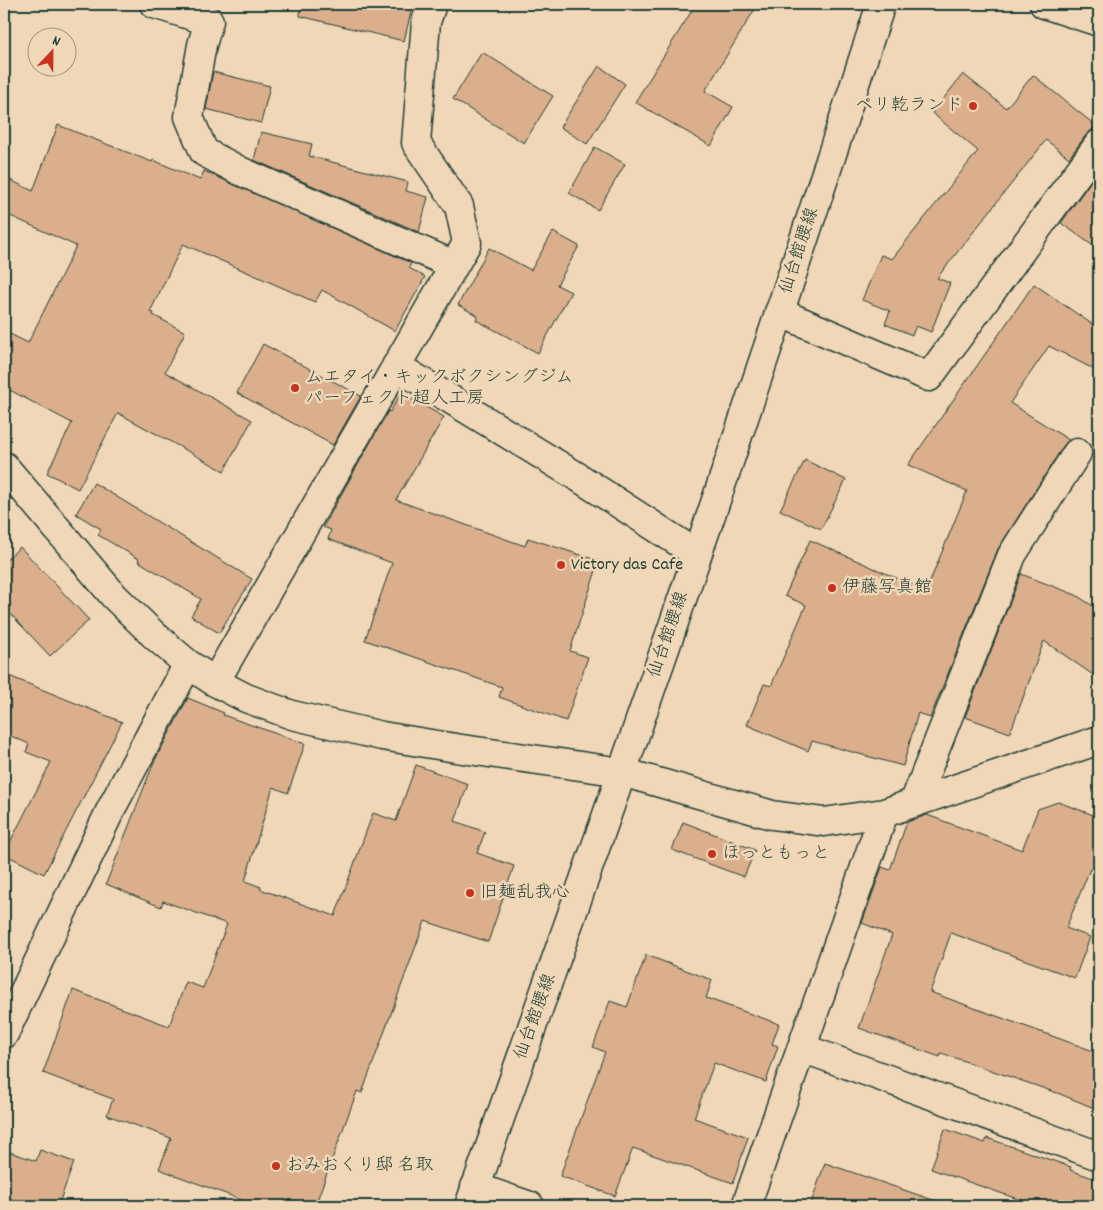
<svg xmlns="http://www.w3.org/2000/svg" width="1103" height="1210" font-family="Dekko,'Klee One',sans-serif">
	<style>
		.building { fill: #dbaf8c; stroke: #1f3d34 }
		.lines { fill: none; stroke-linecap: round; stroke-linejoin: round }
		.minor-casing { stroke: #1f3d34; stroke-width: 31 }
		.tertiary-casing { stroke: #1f3d34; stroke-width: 31 }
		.secondary-casing { stroke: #1f3d34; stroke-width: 31 }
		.minor { stroke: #f0d7b8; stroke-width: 28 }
		.tertiary { stroke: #f0d7b8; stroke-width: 28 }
		.secondary { stroke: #f0d7b8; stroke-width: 28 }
		.poi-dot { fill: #c8321e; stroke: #f0d7b8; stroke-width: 2 }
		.labels { text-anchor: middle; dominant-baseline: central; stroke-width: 5; stroke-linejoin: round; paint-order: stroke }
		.poi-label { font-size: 18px; fill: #1f3d34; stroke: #f0d7b8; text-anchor: start }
		.street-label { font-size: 18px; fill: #1f3d34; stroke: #f0d7b8 }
	</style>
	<rect width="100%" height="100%" fill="#f0d7b8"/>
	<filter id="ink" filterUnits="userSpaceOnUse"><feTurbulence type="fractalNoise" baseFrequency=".02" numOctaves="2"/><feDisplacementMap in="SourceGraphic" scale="10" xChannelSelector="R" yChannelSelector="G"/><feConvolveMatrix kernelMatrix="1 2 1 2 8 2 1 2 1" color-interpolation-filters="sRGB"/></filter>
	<g filter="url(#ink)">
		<path class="building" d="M 301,4 L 413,4 L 404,41 L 300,16 Z
			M 696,4 L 758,4 L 705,91 L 733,107 L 711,146 L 635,102 Z
			M 482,52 L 553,96 L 524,143 L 453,99 Z
			M 599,66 L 625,84 L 587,144 L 560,127 Z
			M 213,72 L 270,86 L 261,123 L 206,109 Z
			M 963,74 L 1006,108 L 1033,75 L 1096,126 L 1086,135 L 1069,158 L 1046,140 L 937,278 L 950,283 L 931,332 L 916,326 L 912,335 L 885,324 L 890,311 L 862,300 L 881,255 L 892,259 L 978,151 L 932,113 Z
			M 58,125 L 152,162 L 153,160 L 200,180 L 204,171 L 411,263 L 409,268 L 425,277 L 395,331 L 322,290 L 315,302 L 183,244 L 150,312 L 154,313 L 153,315 L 185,332 L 165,372 L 252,420 L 224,471 L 118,413 L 78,489 L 47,473 L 72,423 L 4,387 L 4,331 L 28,343 L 76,246 L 4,213 L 4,177 L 33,191 Z
			M 261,132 L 312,144 L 309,156 L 408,182 L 406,191 L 428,197 L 419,232 L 254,160 Z
			M 595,147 L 625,164 L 598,210 L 569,193 Z
			M 1099,170 L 1099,250 L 1061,223 Z
			M 553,232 L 579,246 L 557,285 L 571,292 L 538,353 L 476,320 L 478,316 L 458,305 L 489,248 L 531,270 Z
			M 1034,284 L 1099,329 L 1099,372 L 1049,346 L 1010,403 L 1069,440 L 1064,445 L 998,549 L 930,718 L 918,713 L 903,766 L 812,741 L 808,751 L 747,725 L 764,684 L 771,686 L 806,605 L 785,596 L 810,540 L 926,591 L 967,491 L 908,465 Z
			M 263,344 L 361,396 L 333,445 L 237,393 Z
			M 401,393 L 444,417 L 396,500 L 525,546 L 528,538 L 599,561 L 570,651 L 588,657 L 566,721 L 499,697 L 502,687 L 365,640 L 392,563 L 328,539 L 331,530 L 323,527 L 388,411 L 390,412 Z
			M 805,460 L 846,480 L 821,529 L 780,510 Z
			M 94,483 L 252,579 L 219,633 L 191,616 L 201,599 L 138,561 L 139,559 L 98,535 L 101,529 L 76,514 Z
			M 20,547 L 89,620 L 50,656 L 4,607 L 4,562 Z
			M 1021,574 L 1076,595 L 1099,610 L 1099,679 L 1044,641 L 1010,733 L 965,717 Z
			M 4,674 L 122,722 L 44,874 L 4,854 L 51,762 L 26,752 L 29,744 L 4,733 Z
			M 188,698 L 224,713 L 223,715 L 305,744 L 288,793 L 273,787 L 245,881 L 261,887 L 260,889 L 335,916 L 373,813 L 396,821 L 416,765 L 468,784 L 455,821 L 485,832 L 477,853 L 514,866 L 488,942 L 425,921 L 362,1093 L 357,1091 L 315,1206 L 258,1206 L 159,1169 L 171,1138 L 107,1115 L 113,1099 L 43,1073 L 73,990 L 169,1026 L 186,982 L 203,988 L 227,924 L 163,901 L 161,907 L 106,884 L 154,762 Z
			M 1058,802 L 1099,817 L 1099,873 L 1090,869 L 1066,928 L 1090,937 L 1075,978 L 951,933 L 930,992 L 1099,1053 L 1099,1110 L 1060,1094 L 941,1053 L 940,1057 L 859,1028 L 892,935 L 862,923 L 882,867 L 890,870 L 907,822 L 927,815 L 1022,850 L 1038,809 Z
			M 683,822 L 755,850 L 744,877 L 672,850 Z
			M 646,955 L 712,980 L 706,998 L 779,1024 L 772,1044 L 778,1046 L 766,1082 L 714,1063 L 694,1118 L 748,1137 L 733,1183 L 633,1148 L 615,1196 L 560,1176 L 605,1052 L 593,1047 L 610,1001 L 627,1007 Z
			M 945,1129 L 985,1143 L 987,1138 L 1071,1167 L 1070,1170 L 1099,1180 L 1099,1206 L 1038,1206 L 931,1169 Z
			M 4,1150 L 36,1161 L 40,1150 L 74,1162 L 58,1206 L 32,1206 L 4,1196 Z
			M 825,1163 L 936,1201 L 935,1206 L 810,1206 Z"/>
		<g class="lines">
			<defs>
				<path id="minor" d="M 154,4 L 209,21 L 202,45 L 189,117 L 204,152 L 240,171 L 454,265
					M 779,312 L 929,377 L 1099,144
					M 396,366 L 578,477 L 697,554
					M 4,466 L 114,596 L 154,635 L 188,664 L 215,682 L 246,698 L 292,715 L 382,736 L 462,749 L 622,772 L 772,815 L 824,822 L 884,813 L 1099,740
					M 215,682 L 467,243 L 459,206 L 416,143 L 426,22 L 432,4
					M 914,803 L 1012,555 L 1077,453
					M 4,1034 L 111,809 L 188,664
					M 802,1048 L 1099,1156
					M 475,1187 L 530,1206
					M 746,1206 L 884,813"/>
				<path id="tertiary" d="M 1044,4 L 1099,22"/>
				<path id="secondary" d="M 469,1206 C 515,1073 563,941 609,809 C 703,542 794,273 881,4"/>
			</defs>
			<use href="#minor" class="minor-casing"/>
			<use href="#tertiary" class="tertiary-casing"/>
			<use href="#secondary" class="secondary-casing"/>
			<use href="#minor" class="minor"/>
			<use href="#tertiary" class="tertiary"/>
			<use href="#secondary" class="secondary"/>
		</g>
	</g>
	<g class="poi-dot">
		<circle cx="973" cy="106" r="5"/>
		<circle cx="295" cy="388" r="5"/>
		<circle cx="561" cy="565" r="5"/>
		<circle cx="832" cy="588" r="5"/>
		<circle cx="712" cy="854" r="5"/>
		<circle cx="470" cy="893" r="5"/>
		<circle cx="276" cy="1166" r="5"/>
	</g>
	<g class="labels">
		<g class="poi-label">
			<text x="963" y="106" text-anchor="end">ペリ乾ランド</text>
			<text x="305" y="378">ムエタイ・キックボクシングジム<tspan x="305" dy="21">パーフェクト超人工房</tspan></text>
			<text x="571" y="565">Victory das Cafe</text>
			<text x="842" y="588">伊藤写真館</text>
			<text x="722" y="854">ほっともっと</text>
			<text x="480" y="893">旧麺乱我心</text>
			<text x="286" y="1166">おみおくり邸 名取</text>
		</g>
		<g class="street-label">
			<text transform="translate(800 251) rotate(-72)">仙台館腰線</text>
			<text transform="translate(669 635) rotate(-71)">仙台館腰線</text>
			<text transform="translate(536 1017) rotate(-70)">仙台館腰線</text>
		</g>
	</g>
	<rect width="1103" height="1210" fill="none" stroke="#f0d7b8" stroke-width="20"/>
	<rect x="10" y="10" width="1083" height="1190" fill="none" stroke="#1f3d34" stroke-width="2" filter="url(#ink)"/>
	<g transform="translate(52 52) rotate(22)"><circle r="24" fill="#f0d7b8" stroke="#9c9983"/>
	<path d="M0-4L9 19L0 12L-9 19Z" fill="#c8321e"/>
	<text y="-8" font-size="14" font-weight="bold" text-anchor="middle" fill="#1f3d34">N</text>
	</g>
</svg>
